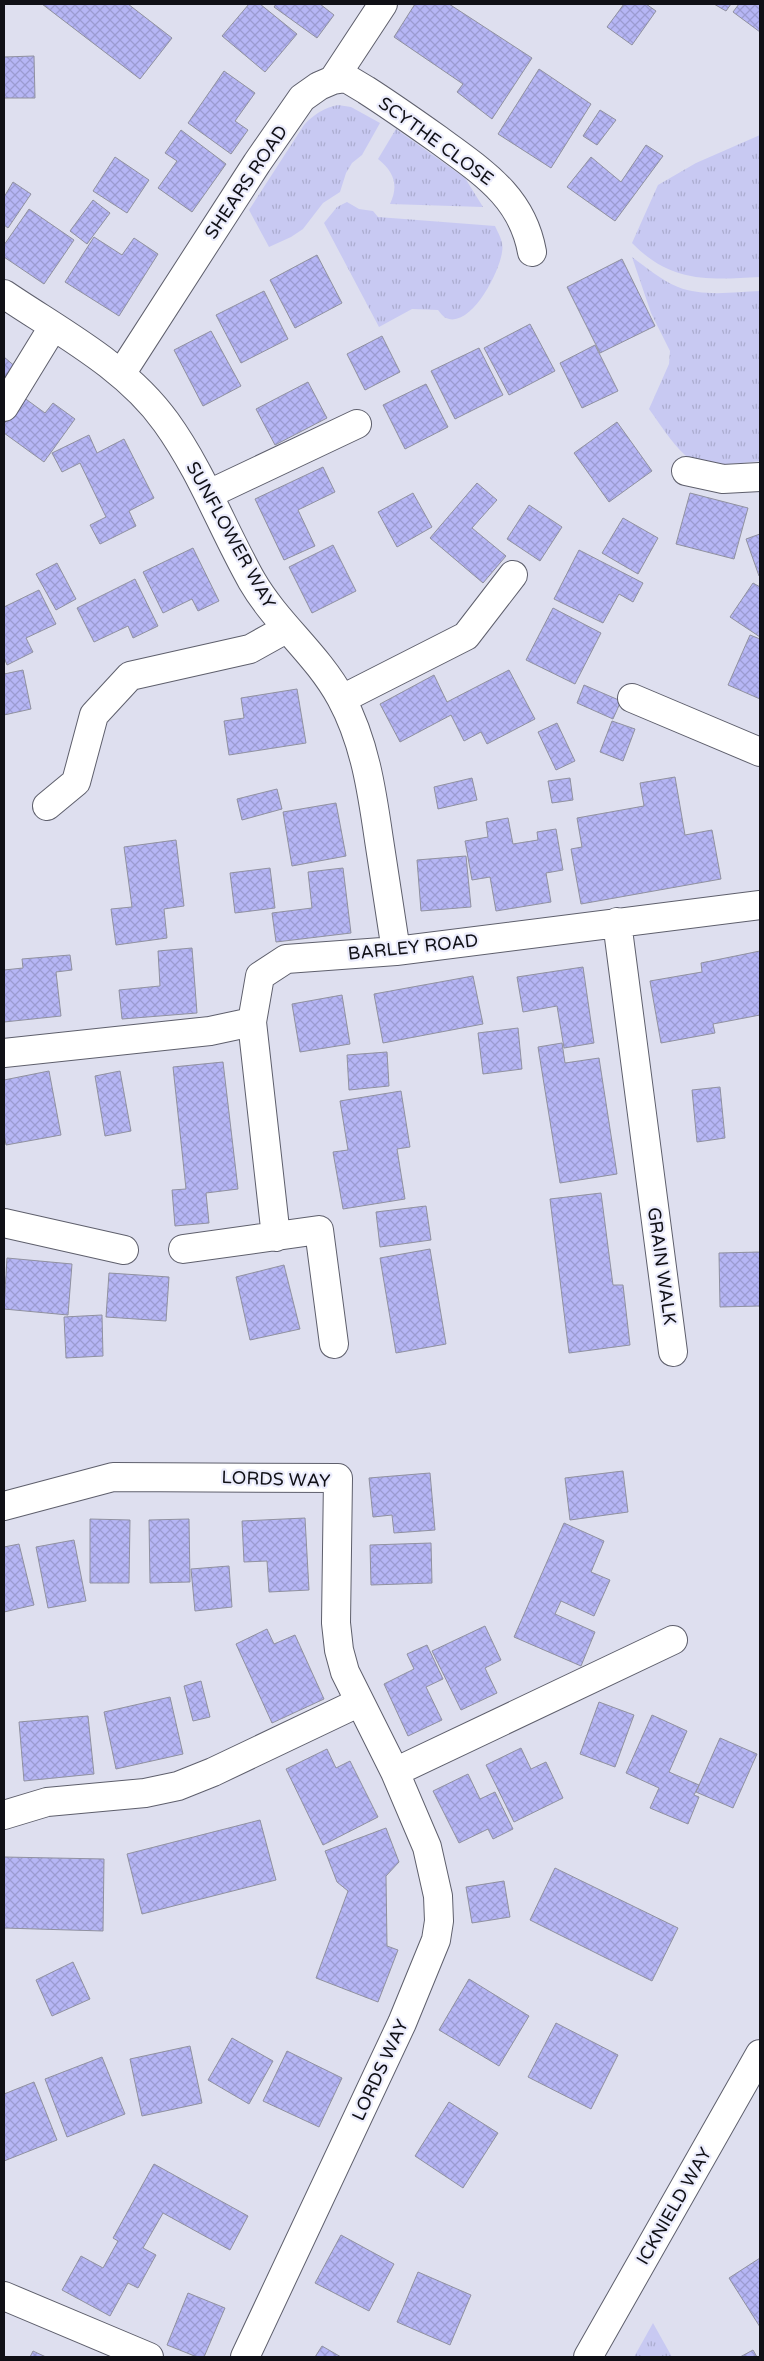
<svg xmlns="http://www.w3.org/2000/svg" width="764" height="2361" font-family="'Varela Round',sans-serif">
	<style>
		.grass { fill: url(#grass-tufts) }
		.building { fill: url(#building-cross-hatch); stroke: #9091a0 }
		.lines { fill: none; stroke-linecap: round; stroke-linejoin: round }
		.minor-casing { stroke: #5e5f6c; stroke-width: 30 }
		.minor { stroke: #fff; stroke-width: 28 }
		.labels { text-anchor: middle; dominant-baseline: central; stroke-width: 4.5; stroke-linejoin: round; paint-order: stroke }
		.street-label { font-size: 18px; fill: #101016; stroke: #ebecfc }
	</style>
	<defs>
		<pattern id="grass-tufts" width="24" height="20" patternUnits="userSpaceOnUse" patternTransform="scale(1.25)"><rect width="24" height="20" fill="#c8c9f2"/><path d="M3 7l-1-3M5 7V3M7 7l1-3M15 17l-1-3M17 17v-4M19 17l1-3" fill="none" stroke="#abaccf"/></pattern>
		<pattern id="building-cross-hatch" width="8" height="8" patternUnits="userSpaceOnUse" patternTransform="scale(1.25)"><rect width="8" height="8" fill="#b6b6f5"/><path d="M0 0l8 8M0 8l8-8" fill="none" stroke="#9b9bd1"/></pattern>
	</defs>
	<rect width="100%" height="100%" fill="#dedfef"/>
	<path class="grass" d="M 338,105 L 351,107 L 380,123 L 362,155 L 352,163 L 346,173 L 340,192 L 323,203 L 303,229 L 291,237 L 269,247 L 249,210 L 304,125 C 314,114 324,108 338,105 Z
		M 396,129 L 465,178 L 483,207 L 390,204 C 399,185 394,172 378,159 Z
		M 760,135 L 760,277 C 708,280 671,283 632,243 L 658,185 L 696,163 Z
		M 347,202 L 359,209 L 373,211 L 378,217 L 495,226 C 499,235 504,242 502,252 C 500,271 471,329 446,318 C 443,317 440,312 438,310 L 412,309 L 379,327 L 324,223 L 337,207 Z
		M 632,257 C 647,268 661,280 678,287 C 703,297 734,292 760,291 L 760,461 C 741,463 700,469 685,455 C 671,442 660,424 649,409 L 669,364 L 670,351 L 651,313 Z
		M 653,2323 L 672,2357 L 634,2357 Z"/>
	<path class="building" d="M 42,4 L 128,4 L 172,38 L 140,79 Z
		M 249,4 L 260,4 L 297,34 L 265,72 L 222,36 Z
		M 276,4 L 320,4 L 334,15 L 317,38 L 274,7 Z
		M 415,4 L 449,4 L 532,58 L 492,119 L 457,92 L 463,84 L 394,37 Z
		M 624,4 L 646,4 L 656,11 L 632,45 L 607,27 Z
		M 714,4 L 731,4 L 726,11 Z
		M 739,4 L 760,4 L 760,32 L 733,12 Z
		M 34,56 L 35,98 L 4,98 L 4,57 Z
		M 539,69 L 591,104 L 551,168 L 498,134 Z
		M 224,71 L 255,93 L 235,121 L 248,130 L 231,154 L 188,123 Z
		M 600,110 L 616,120 L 597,145 L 583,136 Z
		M 181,130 L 226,164 L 192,212 L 158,188 L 177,161 L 165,153 Z
		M 646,145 L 663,156 L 615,221 L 567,187 L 591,157 L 621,182 Z
		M 115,157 L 149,180 L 127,213 L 93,191 Z
		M 13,182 L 31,194 L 8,228 L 4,225 L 4,197 Z
		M 93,200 L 110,213 L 87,244 L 70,231 Z
		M 29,209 L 74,240 L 44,284 L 4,257 L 4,245 Z
		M 94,237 L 122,255 L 134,238 L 158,254 L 119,316 L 65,282 Z
		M 317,255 L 342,303 L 295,328 L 270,280 Z
		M 622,259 L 655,326 L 600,353 L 567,287 Z
		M 264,291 L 288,339 L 241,363 L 216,315 Z
		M 530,324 L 555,371 L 509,395 L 484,348 Z
		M 211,331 L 241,386 L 203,406 L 174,350 Z
		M 382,336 L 400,372 L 365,390 L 347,354 Z
		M 595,345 L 618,391 L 582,408 L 560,363 Z
		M 479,348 L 503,395 L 455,419 L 431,371 Z
		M 4,357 L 17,368 L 4,384 Z
		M 308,382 L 327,418 L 275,445 L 256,409 Z
		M 426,384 L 448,427 L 405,449 L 383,405 Z
		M 23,397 L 45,413 L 53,403 L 75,419 L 44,462 L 4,433 L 4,424 Z
		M 617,422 L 652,471 L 609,502 L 574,453 Z
		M 89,435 L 97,453 L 124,439 L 154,498 L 129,511 L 136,526 L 100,544 L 90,525 L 106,517 L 80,463 L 62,472 L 52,453 Z
		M 323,467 L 335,492 L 298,510 L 315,546 L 284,560 L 255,499 Z
		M 477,483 L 497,500 L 472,528 L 506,556 L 483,583 L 430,538 Z
		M 413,493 L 432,527 L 397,547 L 378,512 Z
		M 690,493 L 748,508 L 734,559 L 676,544 Z
		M 529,505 L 562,527 L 540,561 L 507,539 Z
		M 623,518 L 658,538 L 638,574 L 602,553 Z
		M 760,534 L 760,576 L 759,576 L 746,539 Z
		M 333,545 L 356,591 L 312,613 L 289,567 Z
		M 193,548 L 219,601 L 198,611 L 192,599 L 163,613 L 143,572 Z
		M 579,550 L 643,583 L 633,602 L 619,594 L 603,623 L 554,599 Z
		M 57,563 L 76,599 L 56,610 L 36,574 Z
		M 135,579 L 158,626 L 133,638 L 128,626 L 94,642 L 77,608 Z
		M 753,583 L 760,587 L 760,637 L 730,617 Z
		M 39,590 L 56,624 L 26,638 L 33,652 L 7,665 L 4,657 L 4,607 Z
		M 553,608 L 601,633 L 575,684 L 526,660 Z
		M 750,635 L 760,639 L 760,699 L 728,685 Z
		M 23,670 L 31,709 L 4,715 L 4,674 Z
		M 509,670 L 535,719 L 487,744 L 481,732 L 464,741 L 451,715 L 400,742 L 380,704 L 434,675 L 447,702 Z
		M 584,685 L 621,701 L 613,719 L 577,703 Z
		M 297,689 L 306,743 L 229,755 L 224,721 L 244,718 L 241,698 Z
		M 612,721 L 635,729 L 623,761 L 600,752 Z
		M 557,723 L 575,761 L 556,770 L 538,732 Z
		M 675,777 L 685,835 L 712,830 L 721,879 L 581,904 L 571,849 L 582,847 L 577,818 L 644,806 L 640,783 Z
		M 472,778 L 477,800 L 438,809 L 434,787 Z
		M 570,778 L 573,800 L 552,803 L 548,781 Z
		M 277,789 L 282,809 L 242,820 L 237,799 Z
		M 336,803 L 346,856 L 292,866 L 283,812 Z
		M 508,818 L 513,844 L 538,840 L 537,832 L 556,829 L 563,870 L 546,873 L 551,902 L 496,911 L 490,877 L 472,880 L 465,841 L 488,837 L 486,822 Z
		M 176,840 L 184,906 L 164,909 L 167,938 L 116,945 L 111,909 L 132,907 L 124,847 Z
		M 466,856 L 471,907 L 421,911 L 417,860 Z
		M 270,868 L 275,908 L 235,913 L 230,873 Z
		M 343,868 L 351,933 L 276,942 L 272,913 L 312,908 L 308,872 Z
		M 192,948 L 197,1013 L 122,1019 L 119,990 L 160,986 L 158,951 Z
		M 760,951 L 760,1015 L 713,1024 L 715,1033 L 661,1043 L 650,981 L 702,972 L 701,963 Z
		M 70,955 L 72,970 L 56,972 L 61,1016 L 4,1022 L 4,970 L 23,968 L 22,959 Z
		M 583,967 L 594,1043 L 564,1048 L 557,1006 L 523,1012 L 517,977 Z
		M 473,976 L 483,1024 L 383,1043 L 374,994 Z
		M 342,995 L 350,1044 L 300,1052 L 292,1004 Z
		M 518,1028 L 522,1069 L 483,1074 L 478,1033 Z
		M 562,1043 L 565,1063 L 599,1058 L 617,1174 L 560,1183 L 538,1047 Z
		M 387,1052 L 389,1086 L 349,1090 L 347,1055 Z
		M 223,1062 L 238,1189 L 206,1193 L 209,1223 L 175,1226 L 172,1190 L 186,1189 L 173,1067 Z
		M 49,1071 L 61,1135 L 6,1145 L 4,1133 L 4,1080 Z
		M 120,1071 L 131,1131 L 105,1136 L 95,1076 Z
		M 720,1087 L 725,1138 L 697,1142 L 692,1090 Z
		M 401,1091 L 410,1147 L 397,1149 L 405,1199 L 343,1209 L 333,1152 L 348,1150 L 340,1101 Z
		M 601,1193 L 613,1285 L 623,1285 L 630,1345 L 569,1353 L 550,1199 Z
		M 426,1206 L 431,1240 L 380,1247 L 376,1212 Z
		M 430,1249 L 446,1344 L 396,1353 L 380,1258 Z
		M 760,1252 L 760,1306 L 720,1307 L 719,1253 Z
		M 7,1258 L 72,1264 L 68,1315 L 4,1309 Z
		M 284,1265 L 300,1329 L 250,1340 L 236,1277 Z
		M 109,1273 L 169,1277 L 166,1321 L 106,1317 Z
		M 102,1315 L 103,1356 L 66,1358 L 64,1317 Z
		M 623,1471 L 628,1512 L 570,1520 L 565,1478 Z
		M 430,1473 L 435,1530 L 394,1533 L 392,1515 L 373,1517 L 369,1478 Z
		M 305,1518 L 309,1590 L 269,1592 L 267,1561 L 244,1562 L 242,1521 Z
		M 90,1519 L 130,1520 L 129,1583 L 90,1583 Z
		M 189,1519 L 190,1582 L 150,1583 L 149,1520 Z
		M 564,1523 L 604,1541 L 591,1572 L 610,1580 L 594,1616 L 561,1601 L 555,1614 L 595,1632 L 581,1666 L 514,1637 Z
		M 74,1540 L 86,1601 L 48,1608 L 36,1547 Z
		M 431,1543 L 432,1583 L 371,1585 L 370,1545 Z
		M 19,1544 L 34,1605 L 4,1612 L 4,1547 Z
		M 229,1566 L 232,1607 L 195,1611 L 191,1569 Z
		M 485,1626 L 501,1660 L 485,1668 L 497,1693 L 461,1710 L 432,1651 Z
		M 267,1629 L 274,1644 L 295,1635 L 324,1699 L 272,1723 L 236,1644 Z
		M 427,1645 L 443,1679 L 426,1687 L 442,1720 L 408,1736 L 384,1684 L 414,1669 L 407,1654 Z
		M 201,1681 L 210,1717 L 193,1721 L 184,1686 Z
		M 170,1697 L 183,1754 L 116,1769 L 104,1712 Z
		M 599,1702 L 634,1715 L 615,1767 L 580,1754 Z
		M 652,1715 L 687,1731 L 669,1772 L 699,1785 L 694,1795 L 699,1797 L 688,1824 L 650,1808 L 659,1788 L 626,1773 Z
		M 88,1716 L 94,1774 L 24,1781 L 19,1722 Z
		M 720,1738 L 757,1754 L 733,1808 L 696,1792 Z
		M 521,1748 L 531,1769 L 546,1762 L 563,1798 L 514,1822 L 486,1765 Z
		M 327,1749 L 336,1768 L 350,1761 L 378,1817 L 323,1845 L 286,1769 Z
		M 468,1774 L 480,1799 L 495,1792 L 513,1829 L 493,1839 L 488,1829 L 459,1843 L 433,1791 Z
		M 260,1820 L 276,1880 L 142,1914 L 127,1854 Z
		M 386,1828 L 399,1862 L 386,1876 L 387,1946 L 398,1950 L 378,2002 L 316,1978 L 348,1891 L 337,1882 L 325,1851 Z
		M 4,1857 L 104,1859 L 103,1931 L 4,1928 Z
		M 555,1868 L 678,1928 L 652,1981 L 530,1920 Z
		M 504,1881 L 510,1917 L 472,1923 L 466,1887 Z
		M 73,1962 L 90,1999 L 52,2016 L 36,1980 Z
		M 469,1979 L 529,2016 L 499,2066 L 439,2030 Z
		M 556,2023 L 618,2055 L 591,2109 L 528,2077 Z
		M 232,2038 L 273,2061 L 249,2104 L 208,2080 Z
		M 190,2046 L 202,2103 L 142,2116 L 130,2059 Z
		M 287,2051 L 342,2078 L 319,2127 L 263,2101 Z
		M 102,2057 L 125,2114 L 67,2137 L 45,2079 Z
		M 34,2082 L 57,2140 L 4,2161 L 4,2094 Z
		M 449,2102 L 498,2133 L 463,2188 L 415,2156 Z
		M 154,2164 L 248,2216 L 230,2250 L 163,2213 L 143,2248 L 156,2255 L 138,2288 L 128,2283 L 110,2316 L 62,2290 L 81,2256 L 103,2268 L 118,2241 L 113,2238 Z
		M 341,2235 L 394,2264 L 369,2311 L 315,2283 Z
		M 760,2258 L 760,2327 L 729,2278 Z
		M 418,2272 L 471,2295 L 450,2345 L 397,2322 Z
		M 188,2293 L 225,2308 L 204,2357 L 197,2357 L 167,2345 Z
		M 322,2346 L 341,2357 L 315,2357 Z
		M 753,2350 L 757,2357 L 740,2357 Z
		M 33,2351 L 46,2357 L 30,2357 Z"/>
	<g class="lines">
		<defs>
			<path id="minor" d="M 333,80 L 346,78 L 366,90 C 391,106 415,123 439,140 C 482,172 522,196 532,252
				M 4,294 C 60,332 126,366 166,422 C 202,472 222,528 252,581 C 277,624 317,654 341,698 C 365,742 372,792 379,840 C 385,877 390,914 396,951
				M 121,374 L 257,163 L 302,98 L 319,86 L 333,80 L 383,4
				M 4,407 L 53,327
				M 686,471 L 723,479 L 760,477
				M 209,494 L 357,424
				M 632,698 L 760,752
				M 342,699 L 466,636 L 513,575
				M 47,806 L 76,782 L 94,715 L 130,676 L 250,649 L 286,629
				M 617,922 L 673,1352
				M 252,1022 L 276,1237
				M 4,1053 L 210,1031 L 252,1022 L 260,976 L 286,959 L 396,951 L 760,905
				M 4,1223 L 124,1250
				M 183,1249 L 319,1230 L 334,1344
				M 4,1506 L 113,1477 L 338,1478 L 336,1623 L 339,1650 L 345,1672 L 395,1772 L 427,1847 L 438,1896 L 439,1921 L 436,1940 L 402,2023 L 245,2357
				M 395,1772 L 673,1640
				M 4,1815 L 47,1802 L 145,1793 L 178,1786 L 213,1772 L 360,1702
				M 4,2296 L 149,2357
				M 588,2357 L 760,2054"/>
		</defs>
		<use href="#minor" class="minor-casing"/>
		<use href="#minor" class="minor"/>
	</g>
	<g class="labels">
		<g class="street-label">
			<text transform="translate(436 141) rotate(36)">SCYTHE CLOSE</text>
			<text transform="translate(246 182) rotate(-56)">SHEARS ROAD</text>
			<text transform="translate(231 535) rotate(61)">SUNFLOWER WAY</text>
			<text transform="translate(413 947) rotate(-6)">BARLEY ROAD</text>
			<text transform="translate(662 1266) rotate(82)">GRAIN WALK</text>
			<text transform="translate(276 1479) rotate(2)">LORDS WAY</text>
			<text transform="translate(380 2070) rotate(-65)">LORDS WAY</text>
			<text transform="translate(674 2206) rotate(-60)">ICKNIELD WAY</text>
		</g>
	</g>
	<rect width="764" height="2361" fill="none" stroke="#101016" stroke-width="10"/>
</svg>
